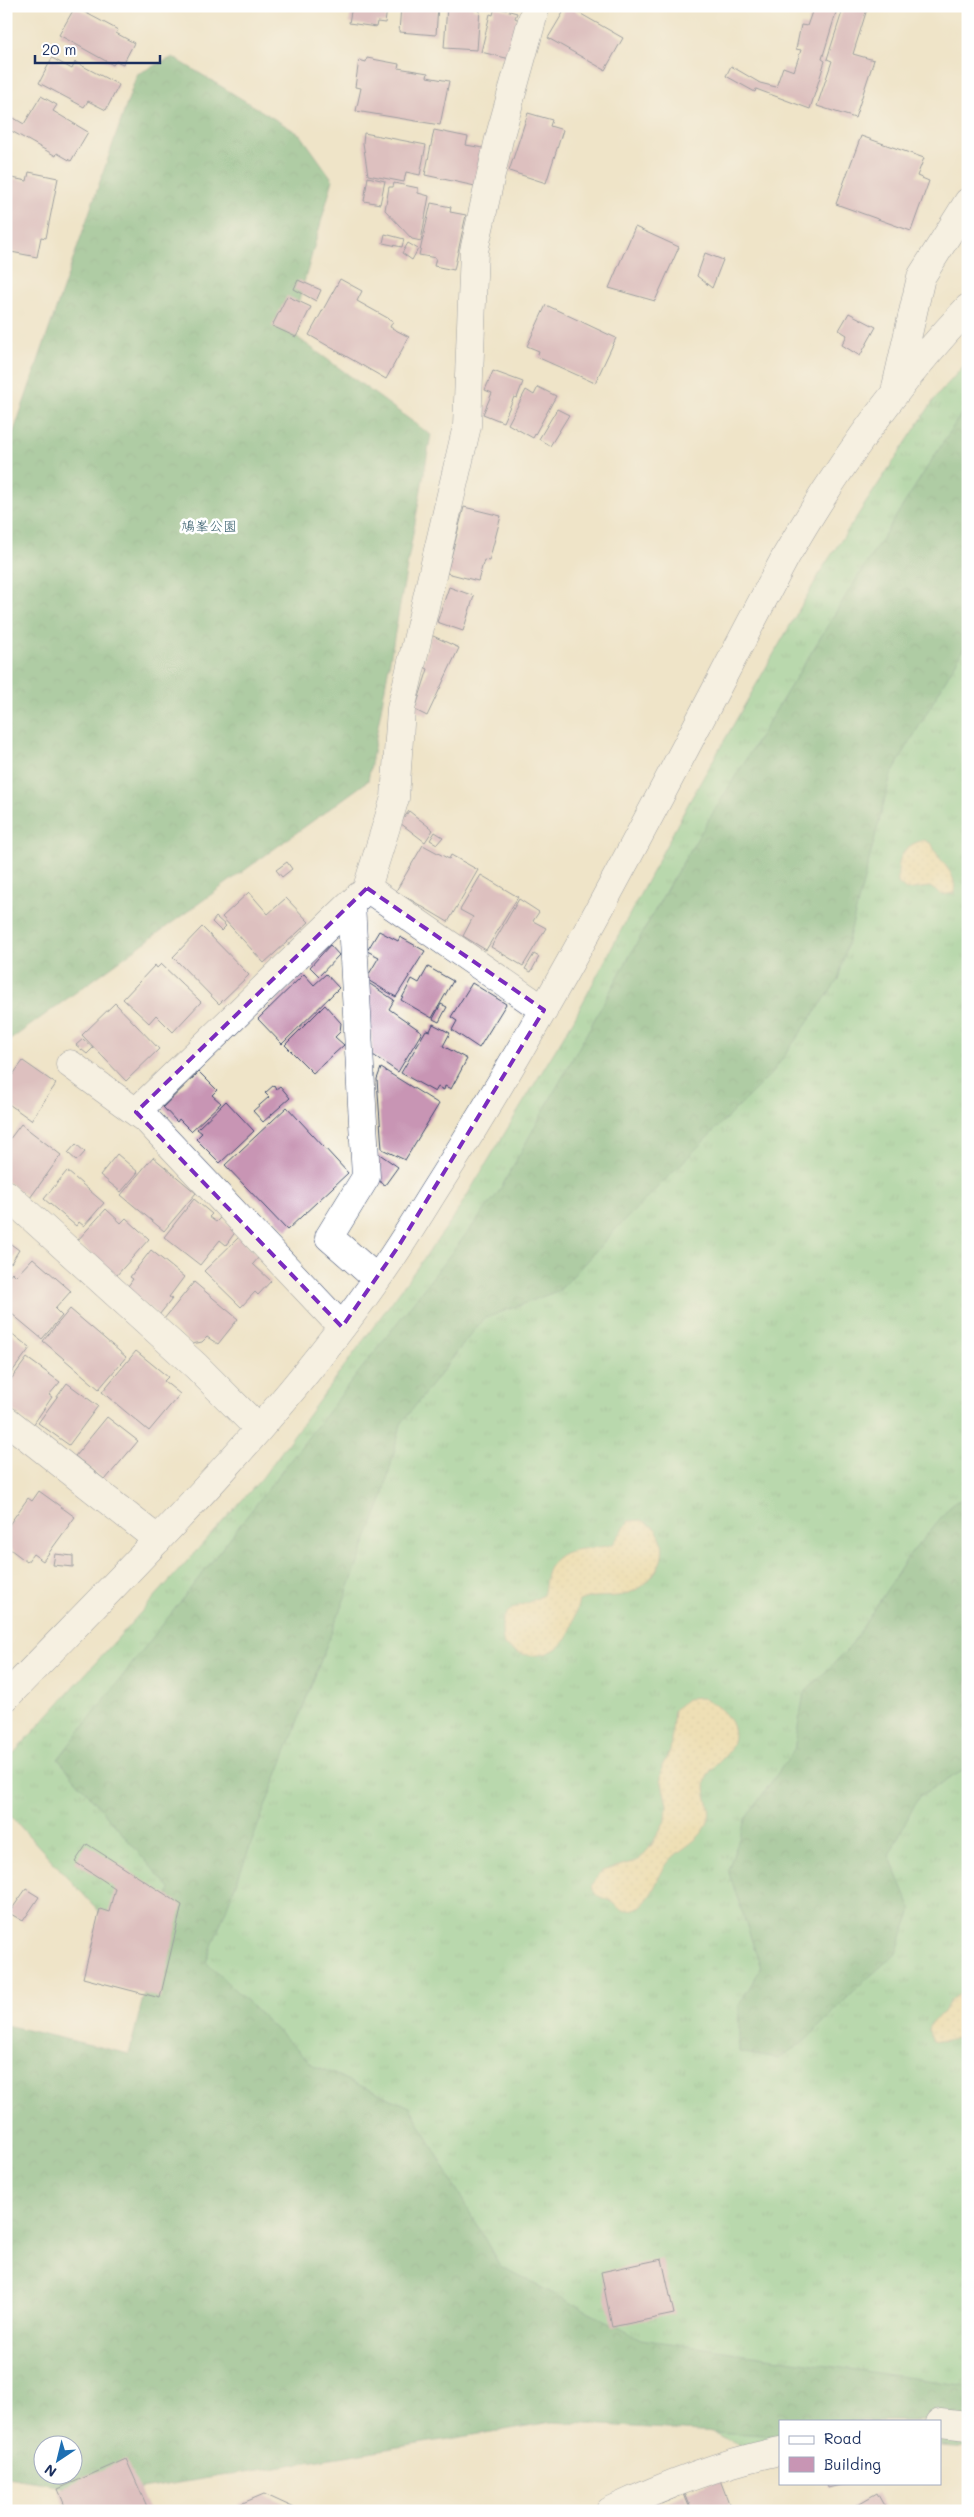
<svg xmlns="http://www.w3.org/2000/svg" width="974" height="2517" font-family="Mali,'Klee One',sans-serif">
	<style>
		.grass { fill: url(#grass-tufts); stroke: #4a7d76 }
		.forest { fill: url(#forest-crowns); stroke: #3e6f6b; fill-rule: evenodd }
		.sand { fill: url(#sand-dots); stroke: #84847e }
		.building { fill: #c895b4 }
		.lines { fill: none; stroke-linecap: round; stroke-linejoin: round }
		.minor-casing { stroke: #3b4a6e; stroke-width: 29 }
		.minor { stroke: #fff; stroke-width: 28 }
		.marked { fill: none; stroke: #7b2cbf; stroke-width: 4; stroke-dasharray: 10 6; stroke-linejoin: round }
		.labels { text-anchor: middle; dominant-baseline: central; stroke-width: 5; stroke-linejoin: round; paint-order: stroke }
		.park-label { font-size: 14px; fill: #375e6c; stroke: #fff }
	</style>
	<defs>
		<pattern id="grass-tufts" width="24" height="20" patternUnits="userSpaceOnUse" patternTransform="scale(1.25)"><rect width="24" height="20" fill="#79cb8d"/><path d="M3 7l-1-3M5 7V3M7 7l1-3M15 17l-1-3M17 17v-4M19 17l1-3" fill="none" stroke="#62a576"/></pattern>
		<pattern id="forest-crowns" width="20" height="18" patternUnits="userSpaceOnUse" patternTransform="scale(1.25)"><rect width="20" height="18" fill="#62af78"/><path d="M2 6a3 3 0 1 1 6 0M12 15a3 3 0 1 1 6 0" fill="none" stroke="#508f66"/></pattern>
		<pattern id="sand-dots" width="8" height="8" patternUnits="userSpaceOnUse" patternTransform="scale(1.25)"><rect width="8" height="8" fill="#eeda9e"/><path d="M2 2h.1M6 6h.1" fill="none" stroke="#ccbb8a" stroke-width="1.8" stroke-linecap="round"/></pattern>
	</defs>
	<rect width="100%" height="100%" fill="#fff"/>
	<filter id="ink" filterUnits="userSpaceOnUse"><feTurbulence type="fractalNoise" baseFrequency=".02" numOctaves="2"/><feDisplacementMap in="SourceGraphic" scale="10" xChannelSelector="R" yChannelSelector="G"/><feConvolveMatrix kernelMatrix="1 2 1 2 8 2 1 2 1" color-interpolation-filters="sRGB"/></filter>
	<filter id="wash" filterUnits="userSpaceOnUse"><feTurbulence type="fractalNoise" baseFrequency=".0096" numOctaves="4" result="noise"/><feDisplacementMap in="SourceGraphic" scale="20" xChannelSelector="R" yChannelSelector="G"/><feGaussianBlur stdDeviation="1.12" result="paint"/><feColorMatrix in="noise" values="0 0 0 0 0 0 0 0 0 0 0 0 0 0 0 0 0 1.4 0 .05"/><feComposite in="paint" operator="in"/></filter>
	<g filter="url(#wash)">
		<rect width="100%" height="100%" fill="#efe4c8"/>
		<path class="grass" d="M 968,361 L 968,2426 L 940,2421 L 780,2421 L 780,2451 L 759,2455 L 667,2409 L 198,2018 L 6,1811 L 6,1762 L 262,1478 L 452,1220 L 574,1019 L 688,804 L 824,566 L 936,397 Z"/>
		<path class="forest" d="M 173,57 L 301,135 L 333,180 L 290,332 L 431,435 L 368,781 L 6,1043 L 6,454 L 137,74 Z
			M 968,403 L 968,641 L 891,775 L 838,980 L 772,1073 L 615,1230 L 560,1290 L 483,1319 L 401,1424 L 382,1500 L 206,1962 L 313,2065 L 410,2107 L 500,2266 L 641,2339 L 968,2386 L 968,2448 L 940,2446 L 940,2421 L 780,2421 L 780,2436 L 553,2422 L 111,2494 L 6,2477 L 6,2025 L 129,2054 L 170,1889 L 58,1759 L 498,1193 L 669,885 L 850,589 ZM 42,2444 L 72,2444 L 72,2474 L 42,2474 Z
			M 968,1499 L 968,1768 L 919,1796 L 889,1855 L 912,1910 L 896,1953 L 857,1988 L 806,2040 L 778,2059 L 739,2052 L 739,2005 L 761,1968 L 728,1870 L 746,1818 L 794,1750 L 804,1693 L 849,1648 L 908,1557 L 954,1502 Z"/>
		<path class="sand" d="M 924,840 L 932,844 C 938,863 958,871 954,893 L 942,895 L 930,887 L 906,890 L 898,883 C 897,861 900,846 924,840 Z
			M 642,1520 C 647,1523 654,1527 657,1531 C 673,1556 652,1584 629,1593 C 612,1600 595,1593 579,1601 C 575,1612 574,1625 568,1635 C 556,1659 524,1661 504,1645 C 495,1603 517,1611 543,1595 C 546,1587 545,1575 549,1568 C 562,1543 590,1552 613,1544 L 629,1521 Z
			M 702,1698 C 726,1708 747,1733 724,1757 C 716,1766 710,1768 706,1780 C 702,1792 712,1806 709,1818 C 705,1838 684,1846 671,1859 C 659,1871 656,1890 645,1902 C 638,1910 631,1910 621,1910 C 618,1907 614,1903 611,1901 C 601,1896 594,1898 592,1885 L 602,1871 L 639,1860 L 651,1846 L 666,1819 L 667,1805 L 661,1778 L 662,1766 L 670,1751 L 674,1710 L 686,1699 Z
			M 966,1992 L 968,2038 C 954,2035 946,2045 933,2041 L 928,2029 C 931,2022 934,2021 939,2016 C 950,2006 947,1998 966,1992 Z"/>
		<g id="blocks">
			<path class="building" d="M 352,6 L 395,6 L 395,11 L 387,9 L 385,23 L 377,22 L 376,27 L 349,23 Z
				M 401,6 L 438,6 L 436,35 L 399,32 Z
				M 447,6 L 473,6 L 473,9 L 480,10 L 477,50 L 444,48 Z
				M 567,6 L 623,38 L 605,70 L 548,38 Z
				M 814,6 L 838,6 L 822,59 L 825,61 L 810,109 L 756,89 L 755,92 L 726,76 L 731,66 L 760,83 L 776,87 L 783,67 L 794,71 L 801,50 L 796,49 L 801,25 L 807,26 Z
				M 844,6 L 868,6 L 853,54 L 874,60 L 855,118 L 817,106 L 832,61 L 827,59 Z
				M 75,7 L 118,30 L 116,33 L 134,43 L 123,64 L 116,61 L 113,65 L 59,35 Z
				M 495,7 L 517,13 L 515,18 L 519,20 L 510,59 L 481,52 L 490,14 L 493,15 Z
				M 52,58 L 72,69 L 75,62 L 119,85 L 106,110 L 88,101 L 84,107 L 39,83 Z
				M 367,58 L 399,64 L 398,68 L 428,73 L 427,77 L 449,81 L 440,125 L 356,111 L 361,88 L 355,87 L 359,60 L 366,62 Z
				M 41,96 L 57,105 L 53,111 L 88,132 L 71,161 L 57,153 L 56,156 L 6,128 L 12,117 L 24,124 Z
				M 528,113 L 552,120 L 550,126 L 563,130 L 546,183 L 509,171 Z
				M 434,130 L 468,137 L 466,145 L 483,148 L 475,186 L 425,175 Z
				M 364,133 L 426,145 L 420,175 L 406,172 L 404,182 L 368,175 L 363,143 Z
				M 861,136 L 924,158 L 917,176 L 929,181 L 911,231 L 836,204 Z
				M 29,172 L 58,178 L 46,238 L 41,237 L 37,257 L 6,251 L 6,228 L 10,208 L 7,208 L 12,178 L 27,181 Z
				M 368,177 L 385,181 L 380,204 L 364,201 Z
				M 394,183 L 418,188 L 418,193 L 429,196 L 421,241 L 412,239 L 385,210 L 389,187 L 393,187 Z
				M 431,203 L 451,207 L 450,212 L 466,215 L 454,270 L 434,266 L 436,258 L 419,255 Z
				M 635,227 L 679,247 L 655,301 L 609,288 Z
				M 385,234 L 404,239 L 402,247 L 383,243 Z
				M 408,243 L 418,249 L 412,260 L 402,253 Z
				M 705,253 L 723,260 L 712,288 L 697,276 Z
				M 340,279 L 362,291 L 357,301 L 393,321 L 390,327 L 409,337 L 386,379 L 309,335 Z
				M 298,280 L 321,290 L 316,301 L 294,289 Z
				M 287,296 L 311,307 L 296,337 L 272,326 Z
				M 546,305 L 616,338 L 595,383 L 537,357 L 539,351 L 527,346 Z
				M 849,313 L 876,327 L 860,356 L 842,345 L 847,335 L 839,330 Z
				M 493,371 L 523,382 L 517,398 L 514,397 L 503,422 L 483,414 L 492,393 L 485,390 Z
				M 538,387 L 556,396 L 533,438 L 508,424 L 526,390 L 534,395 Z
				M 557,409 L 569,415 L 550,446 L 539,439 Z
				M 464,507 L 501,516 L 489,561 L 484,560 L 478,581 L 447,573 Z
				M 449,587 L 474,596 L 463,631 L 437,622 Z
				M 431,635 L 459,648 L 427,716 L 415,710 L 428,669 L 422,666 Z
				M 409,811 L 433,830 L 425,842 L 400,823 Z
				M 435,832 L 443,837 L 437,844 L 430,840 Z
				M 423,845 L 449,859 L 451,855 L 478,870 L 448,922 L 396,891 Z
				M 287,862 L 292,869 L 282,877 L 276,870 Z
				M 481,875 L 518,897 L 486,950 L 463,936 L 473,917 L 460,910 Z
				M 249,892 L 268,914 L 286,898 L 309,922 L 264,963 L 222,917 Z
				M 519,899 L 539,912 L 533,921 L 546,928 L 523,966 L 491,947 Z
				M 216,917 L 226,926 L 221,931 L 212,922 Z
				M 202,927 L 249,975 L 219,1004 L 173,957 Z
				M 379,931 L 398,941 L 400,937 L 425,951 L 396,997 L 366,979 L 379,957 L 367,951 Z
				M 330,945 L 339,955 L 319,976 L 310,967 Z
				M 534,954 L 539,957 L 531,972 L 525,969 Z
				M 161,964 L 201,1002 L 173,1032 L 156,1015 L 149,1023 L 123,999 L 155,965 L 157,968 Z
				M 428,967 L 453,981 L 432,1018 L 401,1000 L 412,979 L 419,983 Z
				M 304,974 L 314,985 L 326,974 L 339,988 L 282,1044 L 258,1019 Z
				M 367,982 L 394,1000 L 389,1009 L 422,1032 L 398,1072 L 373,1055 Z
				M 472,983 L 506,1004 L 479,1048 L 452,1030 L 457,1021 L 451,1017 Z
				M 115,1003 L 159,1049 L 126,1081 L 82,1035 Z
				M 441,1004 L 447,1007 L 439,1022 L 433,1019 Z
				M 325,1005 L 341,1023 L 340,1032 L 335,1037 L 344,1045 L 313,1073 L 285,1045 Z
				M 433,1024 L 450,1033 L 443,1046 L 467,1059 L 451,1089 L 445,1086 L 444,1090 L 438,1087 L 435,1092 L 401,1073 L 426,1030 L 430,1031 Z
				M 83,1039 L 93,1048 L 87,1054 L 76,1045 Z
				M 23,1061 L 56,1084 L 31,1120 L 6,1102 L 6,1084 Z
				M 381,1068 L 439,1104 L 405,1160 L 382,1149 L 377,1079 Z
				M 199,1072 L 217,1090 L 212,1095 L 221,1103 L 191,1131 L 179,1119 L 177,1122 L 163,1107 Z
				M 274,1085 L 276,1089 L 280,1086 L 290,1098 L 263,1122 L 253,1111 L 269,1097 L 265,1093 Z
				M 226,1101 L 254,1131 L 220,1163 L 196,1139 L 202,1133 L 197,1129 Z
				M 287,1107 L 348,1173 L 287,1230 L 225,1165 Z
				M 21,1124 L 61,1155 L 30,1198 L 6,1181 L 6,1144 Z
				M 76,1144 L 85,1152 L 77,1161 L 68,1153 Z
				M 378,1153 L 398,1167 L 385,1185 L 379,1181 Z
				M 117,1154 L 138,1172 L 121,1192 L 100,1175 Z
				M 153,1157 L 196,1193 L 164,1231 L 121,1195 Z
				M 67,1171 L 104,1203 L 84,1226 L 79,1222 L 76,1226 L 44,1199 Z
				M 194,1199 L 212,1214 L 209,1217 L 216,1222 L 220,1218 L 236,1231 L 226,1245 L 220,1240 L 200,1265 L 164,1237 Z
				M 106,1209 L 121,1223 L 126,1218 L 149,1239 L 116,1276 L 77,1241 Z
				M 239,1237 L 259,1257 L 253,1264 L 271,1281 L 258,1295 L 255,1292 L 241,1307 L 204,1271 Z
				M 8,1242 L 19,1250 L 11,1263 L 6,1260 Z
				M 151,1250 L 184,1277 L 169,1297 L 172,1299 L 159,1315 L 126,1289 L 133,1279 L 130,1277 Z
				M 33,1258 L 71,1291 L 55,1309 L 62,1316 L 42,1339 L 6,1309 L 6,1279 L 12,1272 L 16,1276 Z
				M 194,1282 L 238,1319 L 218,1344 L 207,1337 L 202,1342 L 192,1344 L 164,1319 Z
				M 70,1309 L 126,1357 L 99,1389 L 43,1341 Z
				M 6,1329 L 30,1348 L 6,1380 Z
				M 136,1351 L 168,1377 L 164,1381 L 180,1394 L 149,1431 L 102,1392 Z
				M 27,1358 L 60,1382 L 49,1395 L 52,1397 L 33,1425 L 6,1406 L 6,1386 Z
				M 67,1383 L 98,1406 L 69,1445 L 38,1423 Z
				M 107,1417 L 138,1441 L 105,1480 L 75,1456 Z
				M 39,1491 L 75,1517 L 43,1561 L 33,1554 L 27,1562 L 6,1546 L 6,1529 L 28,1498 L 32,1501 Z
				M 55,1554 L 73,1556 L 73,1567 L 53,1565 Z
				M 87,1844 L 182,1905 L 160,1998 L 83,1978 L 100,1909 L 109,1912 L 115,1888 L 75,1862 Z
				M 26,1889 L 39,1897 L 23,1921 L 9,1913 Z
				M 662,2259 L 674,2314 L 612,2327 L 601,2272 Z
				M 126,2459 L 149,2511 L 67,2511 L 58,2489 Z
				M 720,2480 L 732,2511 L 692,2511 L 685,2493 Z
				M 827,2483 L 844,2483 L 844,2484 L 828,2488 Z
				M 877,2493 L 887,2511 L 846,2511 Z
				M 264,2494 L 301,2511 L 241,2511 L 238,2505 Z
				M 684,2494 L 691,2511 L 650,2511 L 648,2504 L 659,2499 L 661,2504 Z"/>
		</g>
	</g>
	<g filter="url(#ink)">
		<use href="#blocks" fill-opacity="0" stroke="#3b4a6e" stroke-width="1"/>
		<g class="lines">
			<defs>
				<path id="minor" d="M 536,6 L 499,139 L 474,251 L 467,426 L 401,709 L 395,798 L 367,888 L 544,1010
					M 896,387 L 921,277 L 968,202
					M 351,904 L 366,1177 L 329,1237 L 377,1279
					M 70,1064 L 148,1121 L 342,1327
					M 136,1112 L 359,896
					M 6,1194 L 196,1366 L 259,1429
					M 6,1420 L 158,1540
					M 6,1697 C 135,1563 270,1432 377,1279 C 400,1247 420,1213 441,1180 C 569,979 675,766 786,556 C 838,466 896,384 968,308
					M 940,2423 L 968,2426
					M 610,2511 C 665,2485 721,2463 780,2451"/>
			</defs>
			<use href="#minor" class="minor-casing"/>
			<use href="#minor" class="minor"/>
		</g>
	</g>
	<path d="M0 0H974V2517H0ZM 367,888 L 544,1010 L 398,1247 L 342,1327 L 136,1112 Z" fill="#efe4c8" fill-opacity=".55" fill-rule="evenodd"/>
	<path class="marked" d="M 367,888 L 544,1010 L 398,1247 L 342,1327 L 136,1112 Z"/>
	<g class="labels">
		<g class="park-label">
			<text x="209" y="525">鳩峯公園</text>
		</g>
	</g>
	<rect width="974" height="2517" fill="none" stroke="#fff" stroke-width="25"/>
	<rect x="779" y="2420" width="162" height="65" fill="#ffffff" stroke="#a4acbf"/>
	<rect x="789" y="2436" width="25" height="8" fill="#ffffff" stroke="#a4acbf"/>
	<text x="824" y="2444" font-size="15" fill="#1b2f5e">Road</text>
	<rect x="789" y="2457" width="25" height="15" fill="#c895b4" stroke="#a4acbf"/>
	<text x="824" y="2470" font-size="15" fill="#1b2f5e">Building</text>
	<g transform="translate(58 2460) rotate(215)"><circle r="24" fill="#ffffff" stroke="#a4acbf"/>
	<path d="M0-4L9 19L0 12L-9 19Z" fill="#1f6fb2"/>
	<text y="-8" font-size="14" font-weight="bold" text-anchor="middle" fill="#1b2f5e">N</text>
	</g>
	<path d="M35 55v8h125v-8" fill="none" stroke="#1b2f5e" stroke-width="2.5"/>
	<text x="42" y="55" font-size="15" fill="#1b2f5e" stroke="#ffffff" stroke-width="4" paint-order="stroke">20 m</text>
</svg>
